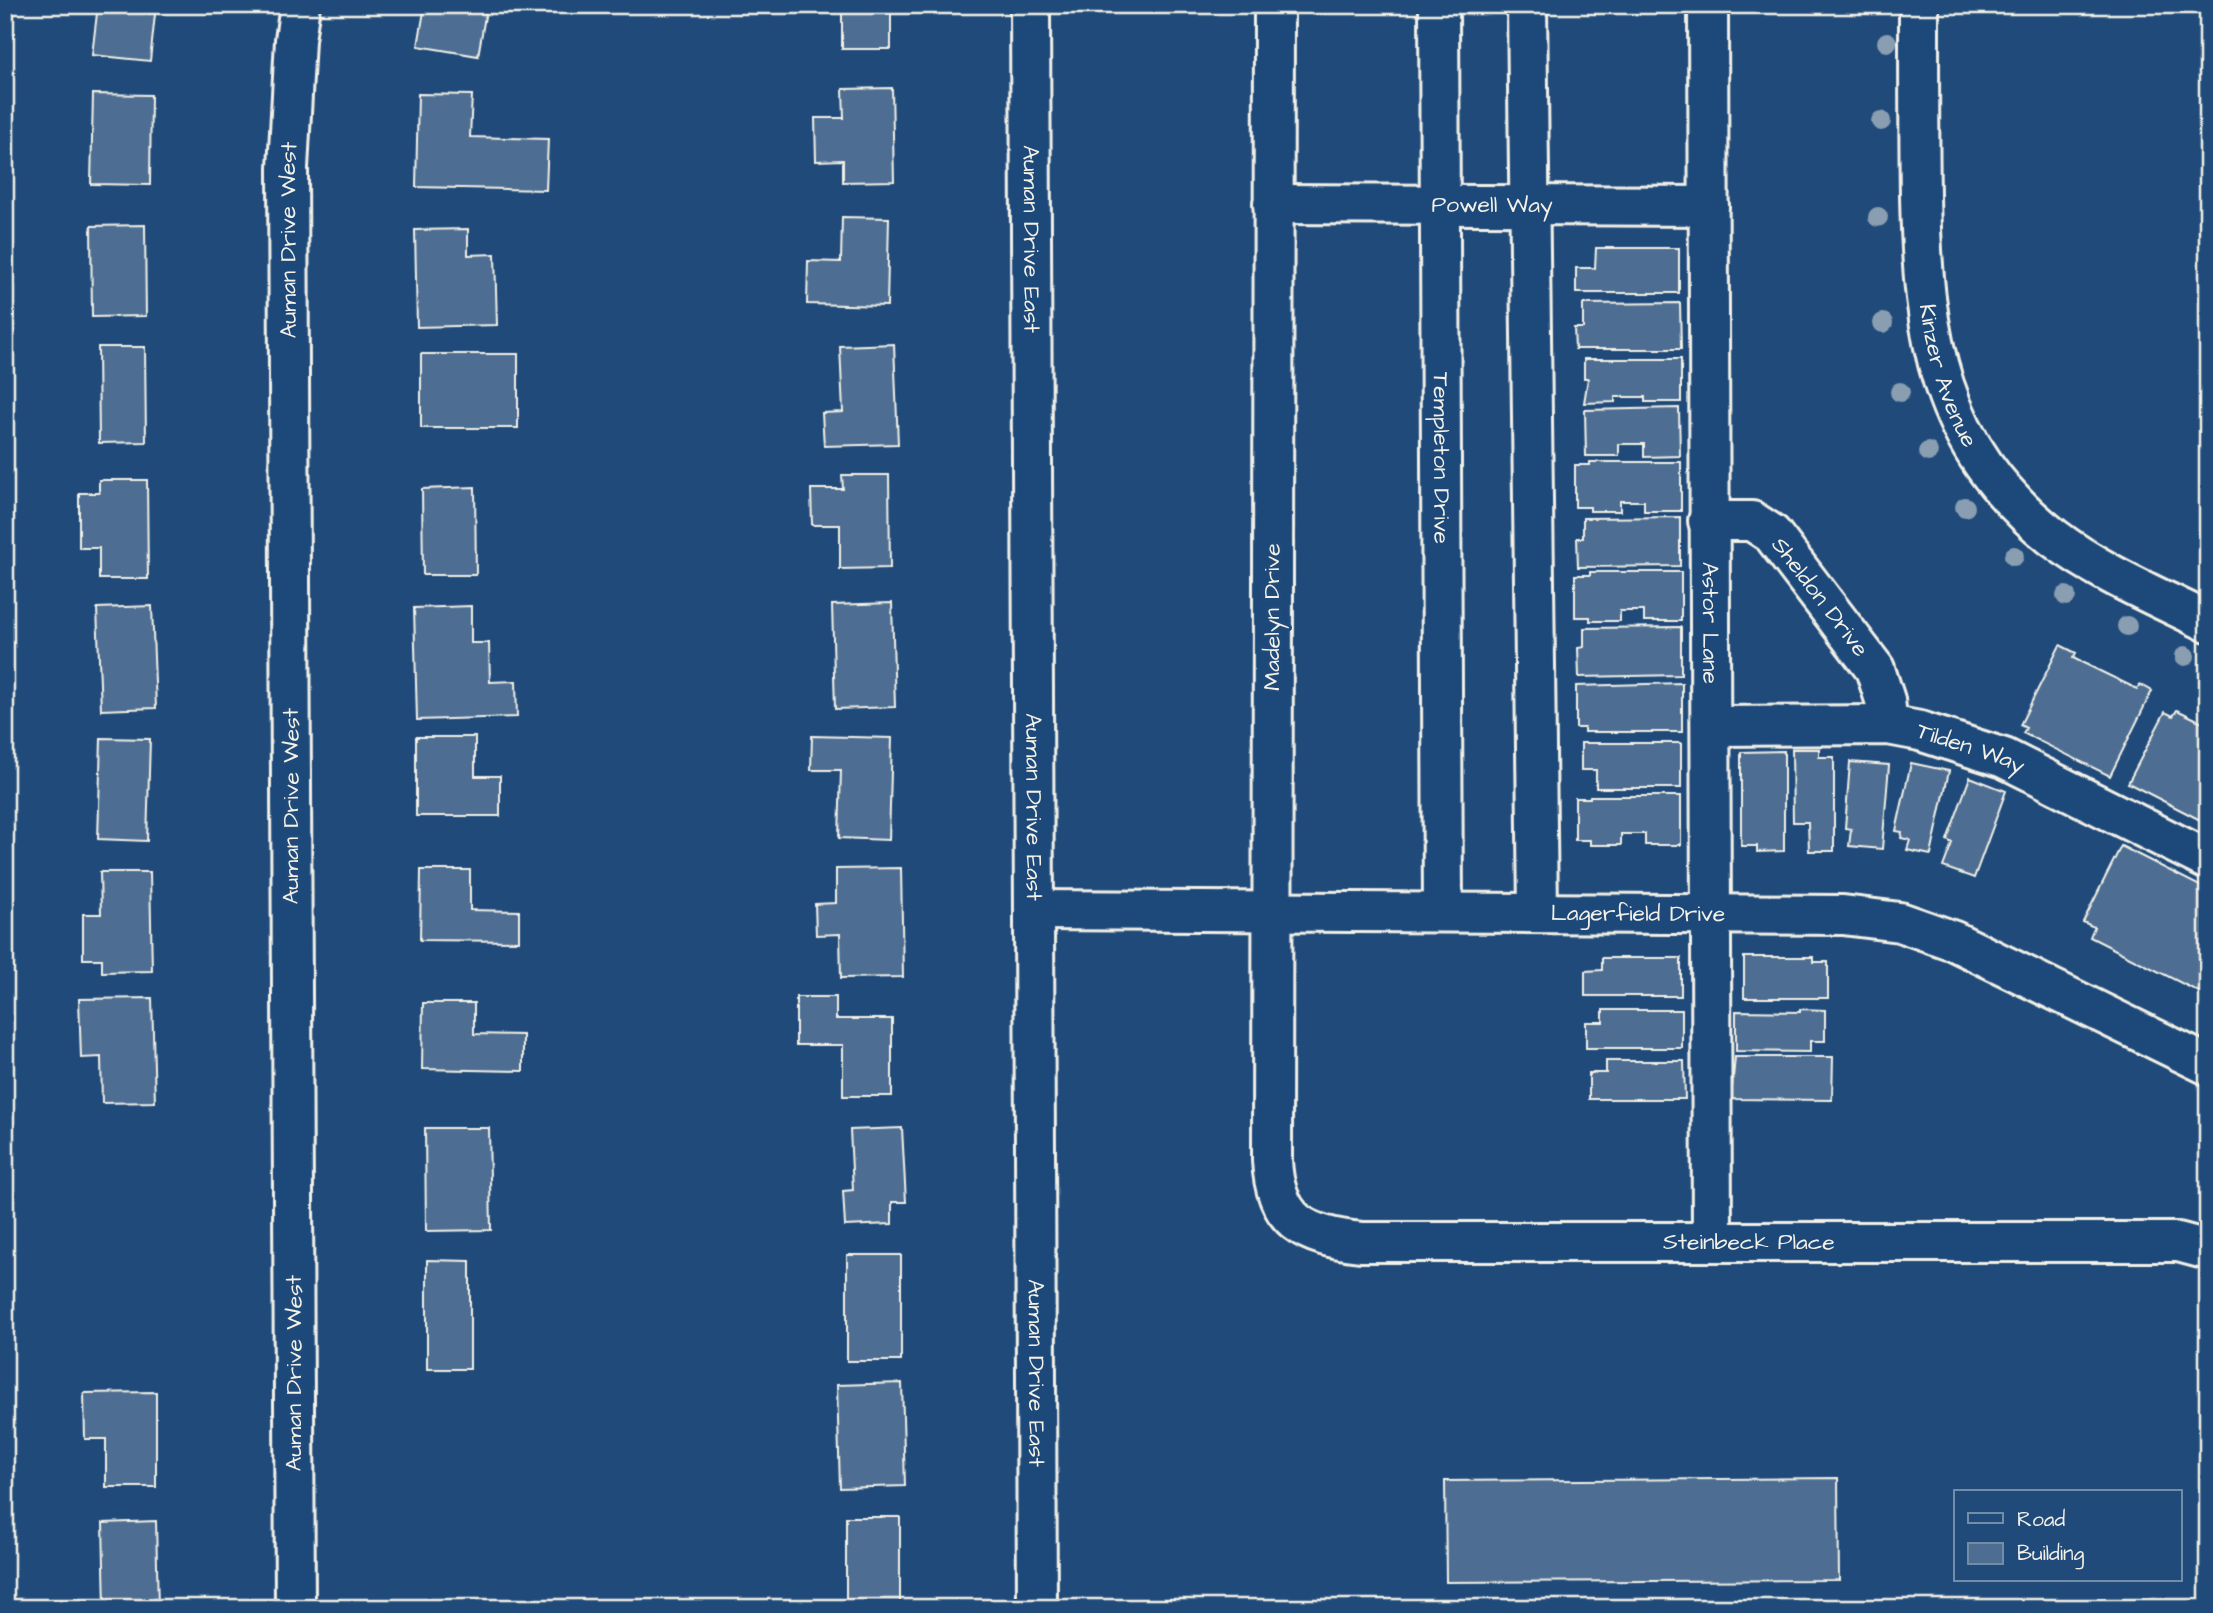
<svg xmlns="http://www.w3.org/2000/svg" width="2213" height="1613" font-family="'Architects Daughter',sans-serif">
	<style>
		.building { fill: #4d6e92; stroke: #f4f1e8; stroke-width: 2 }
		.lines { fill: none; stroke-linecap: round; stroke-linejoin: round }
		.street-casing { stroke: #f4f1e8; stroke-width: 44 }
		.street { stroke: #1f4a7a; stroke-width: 38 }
		.tree { fill: #8a9eb1 }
		.labels { text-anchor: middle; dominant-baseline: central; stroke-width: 6; stroke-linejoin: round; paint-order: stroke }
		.street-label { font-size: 23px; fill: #f4f1e8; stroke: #1f4a7a }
	</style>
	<rect width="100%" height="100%" fill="#1f4a7a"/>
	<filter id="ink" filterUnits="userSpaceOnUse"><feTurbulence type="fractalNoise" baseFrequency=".0143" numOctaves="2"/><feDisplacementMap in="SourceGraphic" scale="14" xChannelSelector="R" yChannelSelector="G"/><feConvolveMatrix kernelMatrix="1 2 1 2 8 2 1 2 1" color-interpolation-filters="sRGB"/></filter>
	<g filter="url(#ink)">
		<path class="building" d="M 98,5 L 156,5 L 150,61 L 92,55 Z
			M 425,5 L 487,5 L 478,56 L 418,46 Z
			M 842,5 L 891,5 L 891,49 L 842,49 Z
			M 892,88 L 894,181 L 843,182 L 843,160 L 816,161 L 815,118 L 844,118 L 843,89 Z
			M 93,94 L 151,95 L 150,185 L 91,184 Z
			M 418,94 L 472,95 L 470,137 L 548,139 L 546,190 L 416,187 Z
			M 842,217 L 889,218 L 887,306 L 807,304 L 808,261 L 841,262 Z
			M 145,225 L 146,316 L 92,317 L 91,226 Z
			M 468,229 L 468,255 L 495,254 L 497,325 L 417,327 L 415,230 Z
			M 1596,248 L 1679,248 L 1679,293 L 1576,293 L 1576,268 L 1595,268 Z
			M 1680,303 L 1681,349 L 1575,349 L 1574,328 L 1583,328 L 1583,304 Z
			M 894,344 L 898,444 L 824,446 L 822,413 L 843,412 L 840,346 Z
			M 98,347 L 145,347 L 146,442 L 99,443 Z
			M 421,354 L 518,354 L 518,428 L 421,428 Z
			M 1584,359 L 1681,359 L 1681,402 L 1645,402 L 1645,397 L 1615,397 L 1615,402 L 1584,403 L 1588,378 L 1584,378 Z
			M 1679,408 L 1680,456 L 1644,457 L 1644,444 L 1619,444 L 1619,456 L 1586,456 L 1585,410 Z
			M 1590,462 L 1681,462 L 1681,511 L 1644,511 L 1644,501 L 1620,501 L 1620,511 L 1590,511 L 1590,507 L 1575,507 L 1575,465 L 1590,465 Z
			M 842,475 L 889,475 L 890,568 L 840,569 L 840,525 L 812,525 L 811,489 L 843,489 Z
			M 99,480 L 147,480 L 148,579 L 99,579 L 99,548 L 79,548 L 79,493 L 99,493 Z
			M 475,487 L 476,575 L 423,575 L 422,489 Z
			M 1680,517 L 1680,566 L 1578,567 L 1577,538 L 1583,538 L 1583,518 Z
			M 1590,572 L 1681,572 L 1681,621 L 1644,621 L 1644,611 L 1620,611 L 1620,621 L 1590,621 L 1590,617 L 1575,617 L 1575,575 L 1590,575 Z
			M 892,603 L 895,707 L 835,709 L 832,605 Z
			M 152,606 L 156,708 L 101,710 L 97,608 Z
			M 471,606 L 471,643 L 489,643 L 490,682 L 516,681 L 517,717 L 417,720 L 414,608 Z
			M 1681,627 L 1681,675 L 1579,677 L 1578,648 L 1584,647 L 1584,628 Z
			M 2060,645 L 2076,653 L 2073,658 L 2137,689 L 2140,684 L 2152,691 L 2110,776 L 2023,733 L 2026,728 L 2020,725 Z
			M 1682,683 L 1682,732 L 1584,732 L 1584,728 L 1576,728 L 1576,686 Z
			M 2177,710 L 2208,725 L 2208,824 L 2128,783 L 2165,712 L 2173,716 Z
			M 812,736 L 892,738 L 889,840 L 839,838 L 841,770 L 811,770 Z
			M 416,737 L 475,737 L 475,776 L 500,776 L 500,816 L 416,816 Z
			M 101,738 L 150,739 L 147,841 L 98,839 Z
			M 1581,743 L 1681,743 L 1681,788 L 1596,788 L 1596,770 L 1581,770 Z
			M 1792,749 L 1819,749 L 1819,757 L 1834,757 L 1834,851 L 1809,851 L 1808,822 L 1793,822 Z
			M 1784,751 L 1784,851 L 1757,852 L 1757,846 L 1741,846 L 1741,752 Z
			M 1850,762 L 1889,765 L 1882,849 L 1849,846 L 1851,829 L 1845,828 Z
			M 1911,763 L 1949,771 L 1931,855 L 1907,850 L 1910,840 L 1901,838 L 1902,832 L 1896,831 Z
			M 1970,777 L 2006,791 L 1974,878 L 1943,867 L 1952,843 L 1947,840 Z
			M 1590,796 L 1681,796 L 1681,845 L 1645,845 L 1645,834 L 1621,834 L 1621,845 L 1590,845 L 1590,840 L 1575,840 L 1575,798 L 1590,798 Z
			M 2121,846 L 2208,890 L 2208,980 L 2199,992 L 2090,937 L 2094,927 L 2083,922 Z
			M 901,868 L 903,977 L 841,978 L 840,934 L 816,935 L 815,904 L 836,903 L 836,869 Z
			M 421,870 L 470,870 L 470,910 L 519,911 L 519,941 L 420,940 Z
			M 100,872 L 150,872 L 152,971 L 102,972 L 102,959 L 83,959 L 83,914 L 101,914 Z
			M 1744,957 L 1813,957 L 1813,962 L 1828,962 L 1828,998 L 1744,998 Z
			M 1602,958 L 1681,958 L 1681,996 L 1585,996 L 1585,971 L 1602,970 Z
			M 796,997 L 836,997 L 836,1019 L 892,1019 L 892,1096 L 843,1096 L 843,1045 L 796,1045 Z
			M 152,998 L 155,1102 L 102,1103 L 101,1057 L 81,1058 L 79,999 Z
			M 423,1003 L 474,1003 L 474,1034 L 523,1035 L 523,1071 L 422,1069 Z
			M 1800,1009 L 1825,1010 L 1825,1041 L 1810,1041 L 1810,1052 L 1736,1051 L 1736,1011 L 1800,1012 Z
			M 1603,1010 L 1682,1010 L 1682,1048 L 1586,1048 L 1586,1022 L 1603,1022 Z
			M 1735,1057 L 1833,1057 L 1832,1100 L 1731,1099 Z
			M 1606,1061 L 1684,1061 L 1685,1099 L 1589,1099 L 1589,1073 L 1606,1073 Z
			M 425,1128 L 489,1128 L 491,1230 L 426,1231 Z
			M 902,1128 L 906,1202 L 892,1202 L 892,1224 L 845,1226 L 843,1191 L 853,1190 L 850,1130 Z
			M 847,1255 L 901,1255 L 901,1361 L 847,1361 Z
			M 427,1260 L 470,1261 L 470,1369 L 427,1369 Z
			M 902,1383 L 905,1486 L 840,1488 L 837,1385 Z
			M 156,1392 L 156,1487 L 106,1487 L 106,1439 L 85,1439 L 84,1393 Z
			M 1838,1478 L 1839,1580 L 1446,1582 L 1445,1481 Z
			M 846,1517 L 900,1517 L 900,1608 L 846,1608 Z
			M 156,1521 L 158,1608 L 105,1608 L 103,1523 Z"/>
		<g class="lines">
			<defs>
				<g id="street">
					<path id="s1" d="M 1030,5 L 1037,1608"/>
					<path id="s2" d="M 1274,5 L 1272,1160 C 1275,1222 1304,1236 1362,1242 L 2178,1242 L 2208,1250"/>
					<path id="s3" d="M 1439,5 L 1443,912"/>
					<path d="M 1527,5 L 1538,912"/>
					<path id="s4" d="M 1708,5 L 1712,1241"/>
					<path id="s5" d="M 1919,5 C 1919,69 1919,133 1920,196 C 1923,336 1937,446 2054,538 C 2100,573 2156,596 2208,622"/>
					<path id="s6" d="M 1273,204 L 1709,206"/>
					<path id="s7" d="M 1708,521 L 1752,521 L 1772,534 L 1875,669 L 1885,700 L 1888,725"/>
					<path id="s8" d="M 1712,726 L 1888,725 L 1920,731 L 2004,758 L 2208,860"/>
					<path id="s9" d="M 1034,910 L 1843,915 L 1900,922 L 1954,941 L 2208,1065"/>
					<path id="s10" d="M 295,1608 L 288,168 L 295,40 L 300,5"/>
				</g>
			</defs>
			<use href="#street" class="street-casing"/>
			<use href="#street" class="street"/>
		</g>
		<g class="tree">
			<circle cx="1887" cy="42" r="10"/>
			<circle cx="1881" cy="121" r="10"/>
			<circle cx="1878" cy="217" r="10"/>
			<circle cx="1883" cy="323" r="10"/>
			<circle cx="1900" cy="392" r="10"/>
			<circle cx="1928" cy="452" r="10"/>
			<circle cx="1965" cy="507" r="10"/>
			<circle cx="2014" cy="556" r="10"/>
			<circle cx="2066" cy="596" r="10"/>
			<circle cx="2127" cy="626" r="10"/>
			<circle cx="2185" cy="656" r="10"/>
		</g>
	</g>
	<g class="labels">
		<g class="street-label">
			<text stroke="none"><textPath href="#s6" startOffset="219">Powell Way</textPath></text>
			<text stroke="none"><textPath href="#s10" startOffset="1368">Auman Drive West</textPath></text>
			<text stroke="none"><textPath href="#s1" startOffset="234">Auman Drive East</textPath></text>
			<text stroke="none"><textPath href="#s5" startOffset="374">Kinzer Avenue</textPath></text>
			<text stroke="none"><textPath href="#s3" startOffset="453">Templeton Drive</textPath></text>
			<text stroke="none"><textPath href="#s7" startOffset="147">Sheldon Drive</textPath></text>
			<text transform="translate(1272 617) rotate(-90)">Madelyn Drive</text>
			<text stroke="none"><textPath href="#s4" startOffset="618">Astor Lane</textPath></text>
			<text stroke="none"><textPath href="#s8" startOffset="262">Tilden Way</textPath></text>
			<text transform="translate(291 806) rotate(-90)">Auman Drive West</text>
			<text stroke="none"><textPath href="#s1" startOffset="802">Auman Drive East</textPath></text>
			<text stroke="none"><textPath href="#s9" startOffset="604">Lagerfield Drive</textPath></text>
			<text stroke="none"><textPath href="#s2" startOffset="1680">Steinbeck Place</textPath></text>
			<text transform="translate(294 1373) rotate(-90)">Auman Drive West</text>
			<text stroke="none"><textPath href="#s1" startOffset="1368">Auman Drive East</textPath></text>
		</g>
	</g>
	<rect width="2213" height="1613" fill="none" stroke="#1f4a7a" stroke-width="28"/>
	<rect x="14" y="14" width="2185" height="1585" fill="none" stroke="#f4f1e8" stroke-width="2.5" filter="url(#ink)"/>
	<rect x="1954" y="1490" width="228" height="91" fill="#1f4a7a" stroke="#748da6" stroke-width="2"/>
	<rect x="1968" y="1513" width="35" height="10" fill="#1f4a7a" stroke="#748da6" stroke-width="2"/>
	<text x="2017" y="1526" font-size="21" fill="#f4f1e8">Road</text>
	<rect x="1968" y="1543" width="35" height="21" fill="#4d6e92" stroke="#748da6" stroke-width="2"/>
	<text x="2017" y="1560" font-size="21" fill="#f4f1e8">Building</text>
</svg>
